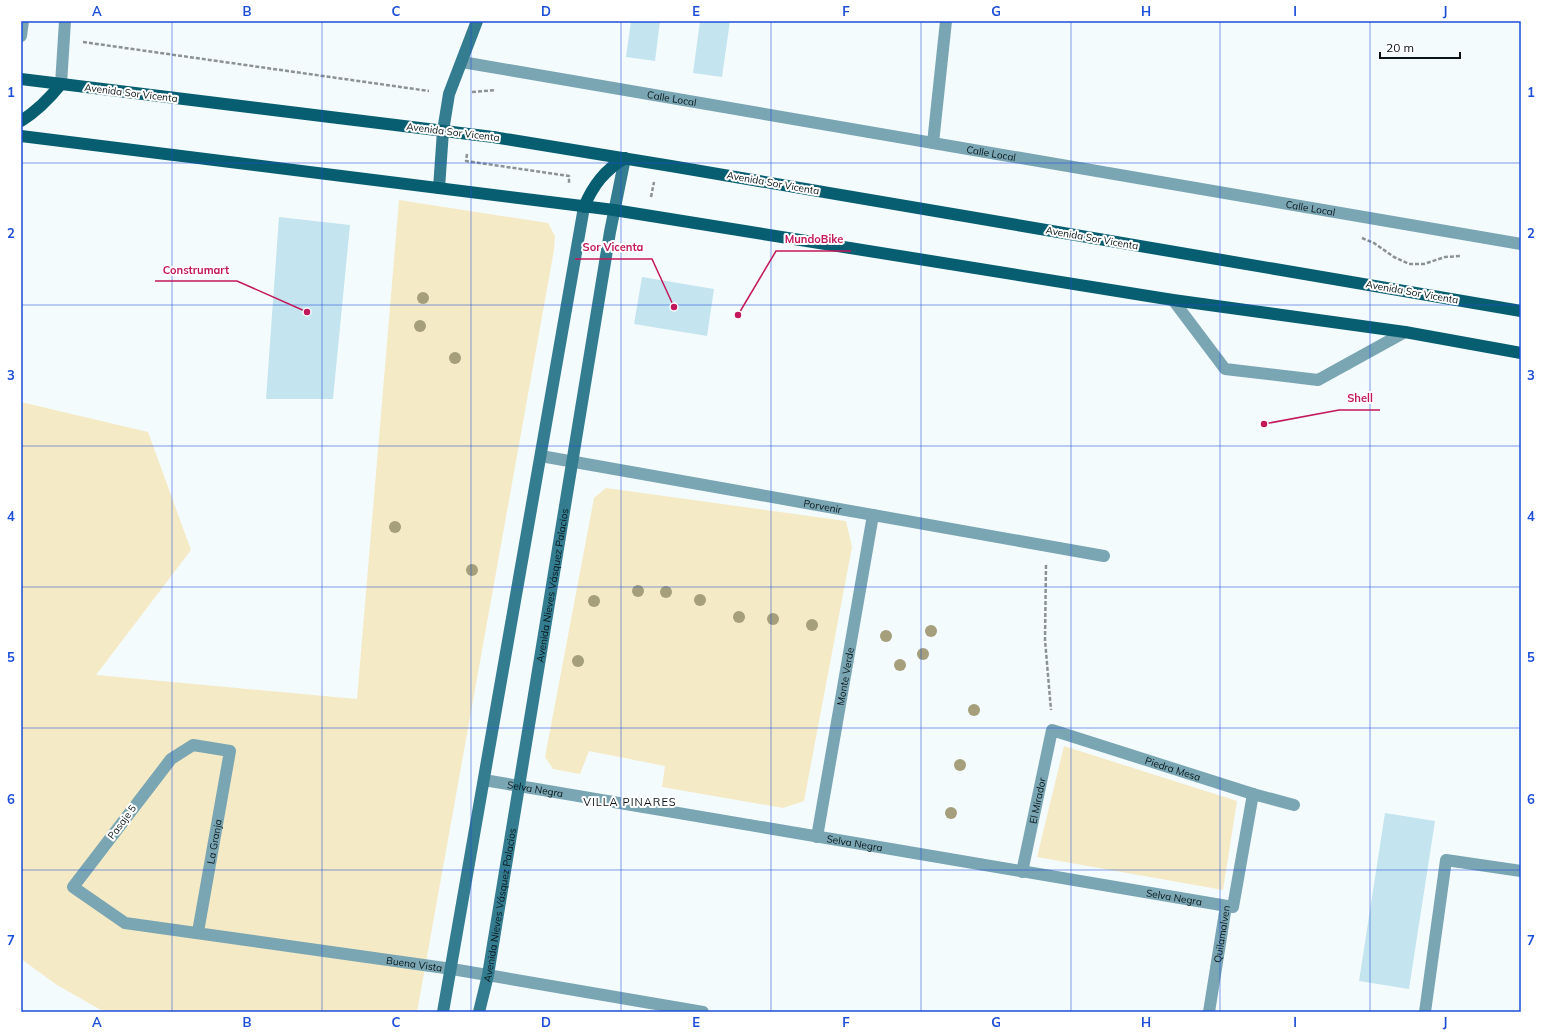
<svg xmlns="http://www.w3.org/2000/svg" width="1542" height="1033" font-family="Mulish,sans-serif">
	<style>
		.green { fill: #f5eac6 }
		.building { fill: #c4e5ef }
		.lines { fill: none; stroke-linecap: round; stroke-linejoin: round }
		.path { stroke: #899395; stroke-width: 2.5; stroke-dasharray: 4 2; stroke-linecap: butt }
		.lane { stroke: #7aa6b3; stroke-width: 12 }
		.street { stroke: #7aa6b3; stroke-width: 12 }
		.secondary { stroke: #347d90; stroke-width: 12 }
		.primary { stroke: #075e70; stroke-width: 12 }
		.tree { fill: #a59f7c }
		.grid { fill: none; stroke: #1d4ed8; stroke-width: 1; stroke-opacity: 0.55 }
		.labels { text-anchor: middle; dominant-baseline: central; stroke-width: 4; stroke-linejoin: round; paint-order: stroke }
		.street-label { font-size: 10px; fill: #081417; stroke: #fff }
		.neighbourhood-label { font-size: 11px; letter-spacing: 1px; fill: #081417; stroke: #fff }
		.leader { fill: none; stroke: #c2185b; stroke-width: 1.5 }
		.callout-dot { fill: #c2185b; stroke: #fff; stroke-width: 1.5 }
		.callout-label { font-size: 11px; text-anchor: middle; font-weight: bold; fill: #c2185b; stroke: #fff; stroke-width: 4; stroke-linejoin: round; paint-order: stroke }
		.neatline { fill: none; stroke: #1d4ed8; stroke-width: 1.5 }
		.grid-label { font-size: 13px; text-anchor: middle; font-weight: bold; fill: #1d4ed8 }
	</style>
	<rect width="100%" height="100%" fill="#f4fbfd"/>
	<path class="green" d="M 399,200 L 548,223 L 555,236 L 554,250 L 417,1012 L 115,1012 L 101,1010 L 57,985 L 21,959 L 21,402 L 148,432 L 191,550 L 96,675 L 357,699 Z
		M 606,488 L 846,521 L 852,547 L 804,801 L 783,808 L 662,787 L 665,766 L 589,751 L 580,774 L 553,769 L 545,757 L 594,498 Z
		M 1064,746 L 1237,801 L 1223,890 L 1037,857 Z"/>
	<path class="building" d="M 631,21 L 660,21 L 655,61 L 626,57 Z
		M 700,21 L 730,21 L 722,77 L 693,73 Z
		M 279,217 L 350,225 L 333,399 L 266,399 Z
		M 642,277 L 714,289 L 707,336 L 634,324 Z
		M 1385,813 L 1435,821 L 1409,989 L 1359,981 Z"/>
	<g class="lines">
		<path class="path" d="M 83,42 L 429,91
			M 472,92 L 496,90
			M 467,154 L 466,161 L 569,176 L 569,184
			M 651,197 L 654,182
			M 1362,238 L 1374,243 L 1394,257 L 1409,264 L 1424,264 L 1445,257 L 1461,256
			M 1046,565 L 1045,640 L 1051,710"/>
		<path class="lane" d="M 933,143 L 946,21
			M 1173,300 L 1225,369 L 1318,380 L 1405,332
			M 1425,1012 L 1446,860 L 1521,871"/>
		<g class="street">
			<path d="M 21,36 L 23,21"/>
			<path id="s1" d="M 462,62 L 1521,244"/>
			<path d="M 61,84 L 65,21"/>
			<path id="s2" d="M 541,456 L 1104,556"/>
			<path id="s3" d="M 484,780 L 1233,907 L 1253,794"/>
			<path id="s4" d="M 817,837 L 873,515"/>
			<path id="s5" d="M 1022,872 L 1052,730 L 1253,794 L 1294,805"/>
			<path id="s6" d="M 198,932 L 230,751 L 193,745 L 171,759 L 73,887 L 125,923 L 452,969 L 703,1012"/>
			<path id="s7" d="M 1209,1012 L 1226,906"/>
		</g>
		<g class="secondary">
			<path d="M 439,188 L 443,131 L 449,94 L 477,21"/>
			<path d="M 443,1012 L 584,207"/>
			<path id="s8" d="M 479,1012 L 488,975 L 610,232 L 625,158"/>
		</g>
		<path class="primary" d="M 21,79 L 493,137 L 671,166 L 1521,311
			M 21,121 C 37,111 49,99 61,84
			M 21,136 L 614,210 L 1173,300 L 1405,332 L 1521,353
			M 584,207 C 593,185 605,170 625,158"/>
	</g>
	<g class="tree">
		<circle cx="423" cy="298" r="6"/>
		<circle cx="420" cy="326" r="6"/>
		<circle cx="455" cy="358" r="6"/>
		<circle cx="395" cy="527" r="6"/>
		<circle cx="472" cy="570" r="6"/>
		<circle cx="638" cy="591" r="6"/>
		<circle cx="666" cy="592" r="6"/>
		<circle cx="700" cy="600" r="6"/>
		<circle cx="594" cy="601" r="6"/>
		<circle cx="739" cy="617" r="6"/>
		<circle cx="773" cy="619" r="6"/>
		<circle cx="812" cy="625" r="6"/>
		<circle cx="931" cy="631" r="6"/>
		<circle cx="886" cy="636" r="6"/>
		<circle cx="923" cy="654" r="6"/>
		<circle cx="578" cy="661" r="6"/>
		<circle cx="900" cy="665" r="6"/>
		<circle cx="974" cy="710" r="6"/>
		<circle cx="960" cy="765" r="6"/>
		<circle cx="951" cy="813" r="6"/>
	</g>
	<path class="grid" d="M 172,21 L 172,1012M 322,21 L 322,1012M 471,21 L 471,1012M 621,21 L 621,1012M 771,21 L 771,1012M 921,21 L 921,1012M 1071,21 L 1071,1012M 1220,21 L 1220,1012M 1370,21 L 1370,1012M 21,163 L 1521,163M 21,305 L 1521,305M 21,446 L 1521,446M 21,587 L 1521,587M 21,728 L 1521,728M 21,870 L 1521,870"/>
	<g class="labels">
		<g class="street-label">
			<text transform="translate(131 93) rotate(7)">Avenida Sor Vicenta</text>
			<text stroke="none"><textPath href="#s1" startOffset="213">Calle Local</textPath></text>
			<text transform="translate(453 132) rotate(7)">Avenida Sor Vicenta</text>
			<text stroke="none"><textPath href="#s1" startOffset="537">Calle Local</textPath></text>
			<text transform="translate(773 183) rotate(10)">Avenida Sor Vicenta</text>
			<text stroke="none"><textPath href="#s1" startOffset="861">Calle Local</textPath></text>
			<text transform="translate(1092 238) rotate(10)">Avenida Sor Vicenta</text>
			<text transform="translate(1412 292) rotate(10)">Avenida Sor Vicenta</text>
			<text stroke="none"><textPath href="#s2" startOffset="286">Porvenir</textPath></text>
			<text stroke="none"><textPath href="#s8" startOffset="433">Avenida Nieves Vásquez Palacios</textPath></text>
			<text stroke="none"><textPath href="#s4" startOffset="163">Monte Verde</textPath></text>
			<text stroke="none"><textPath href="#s5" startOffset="272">Piedra Mesa</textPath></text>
			<text stroke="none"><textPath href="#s3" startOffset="52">Selva Negra</textPath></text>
			<text stroke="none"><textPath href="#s5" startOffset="73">El Mirador</textPath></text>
			<text transform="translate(122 822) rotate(-53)">Pasaje 5</text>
			<text stroke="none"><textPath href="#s6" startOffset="92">La Granja</textPath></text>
			<text stroke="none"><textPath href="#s3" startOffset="376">Selva Negra</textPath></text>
			<text stroke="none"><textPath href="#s3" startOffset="700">Selva Negra</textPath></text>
			<text stroke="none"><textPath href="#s8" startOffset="109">Avenida Nieves Vásquez Palacios</textPath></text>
			<text stroke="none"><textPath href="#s7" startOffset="79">Quilamalven</textPath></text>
			<text stroke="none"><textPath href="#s6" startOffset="764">Buena Vista</textPath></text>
		</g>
		<g class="neighbourhood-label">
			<text x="630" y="802">VILLA PINARES</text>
		</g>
	</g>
	<path class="leader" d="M738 315L776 251H851M674 307L652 259H575M307 312L237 281H155M1264 424L1339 410H1380"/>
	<g class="callout-dot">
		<circle cx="738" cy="315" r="4"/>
		<circle cx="674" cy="307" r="4"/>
		<circle cx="307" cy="312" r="4"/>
		<circle cx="1264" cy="424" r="4"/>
	</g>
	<g class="callout-label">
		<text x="814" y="243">MundoBike</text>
		<text x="613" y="251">Sor Vicenta</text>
		<text x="196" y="274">Construmart</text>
		<text x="1360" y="402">Shell</text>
	</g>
	<rect width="1542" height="1033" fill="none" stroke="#ffffff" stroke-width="44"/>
	<path d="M1380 52v6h80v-6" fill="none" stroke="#081417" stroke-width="2"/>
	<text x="1386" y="52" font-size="12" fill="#081417" stroke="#ffffff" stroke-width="3" paint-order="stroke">20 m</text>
	<rect x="22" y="22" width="1498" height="989" class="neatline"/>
	<g class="grid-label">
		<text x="97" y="16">A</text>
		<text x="247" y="16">B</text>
		<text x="396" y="16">C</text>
		<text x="546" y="16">D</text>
		<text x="696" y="16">E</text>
		<text x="846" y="16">F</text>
		<text x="996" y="16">G</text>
		<text x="1146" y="16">H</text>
		<text x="1295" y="16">I</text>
		<text x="1445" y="16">J</text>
		<text x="11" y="97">1</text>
		<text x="1531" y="97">1</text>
		<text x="11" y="238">2</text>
		<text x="1531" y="238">2</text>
		<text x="11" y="380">3</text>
		<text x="1531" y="380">3</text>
		<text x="11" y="521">4</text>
		<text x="1531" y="521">4</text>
		<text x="11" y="662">5</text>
		<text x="1531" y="662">5</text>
		<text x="11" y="804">6</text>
		<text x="1531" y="804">6</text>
		<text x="11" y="945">7</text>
		<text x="1531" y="945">7</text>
		<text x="97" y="1027">A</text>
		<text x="247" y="1027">B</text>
		<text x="396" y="1027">C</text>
		<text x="546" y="1027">D</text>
		<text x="696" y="1027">E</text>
		<text x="846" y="1027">F</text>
		<text x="996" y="1027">G</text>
		<text x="1146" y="1027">H</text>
		<text x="1295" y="1027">I</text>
		<text x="1445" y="1027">J</text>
	</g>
</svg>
